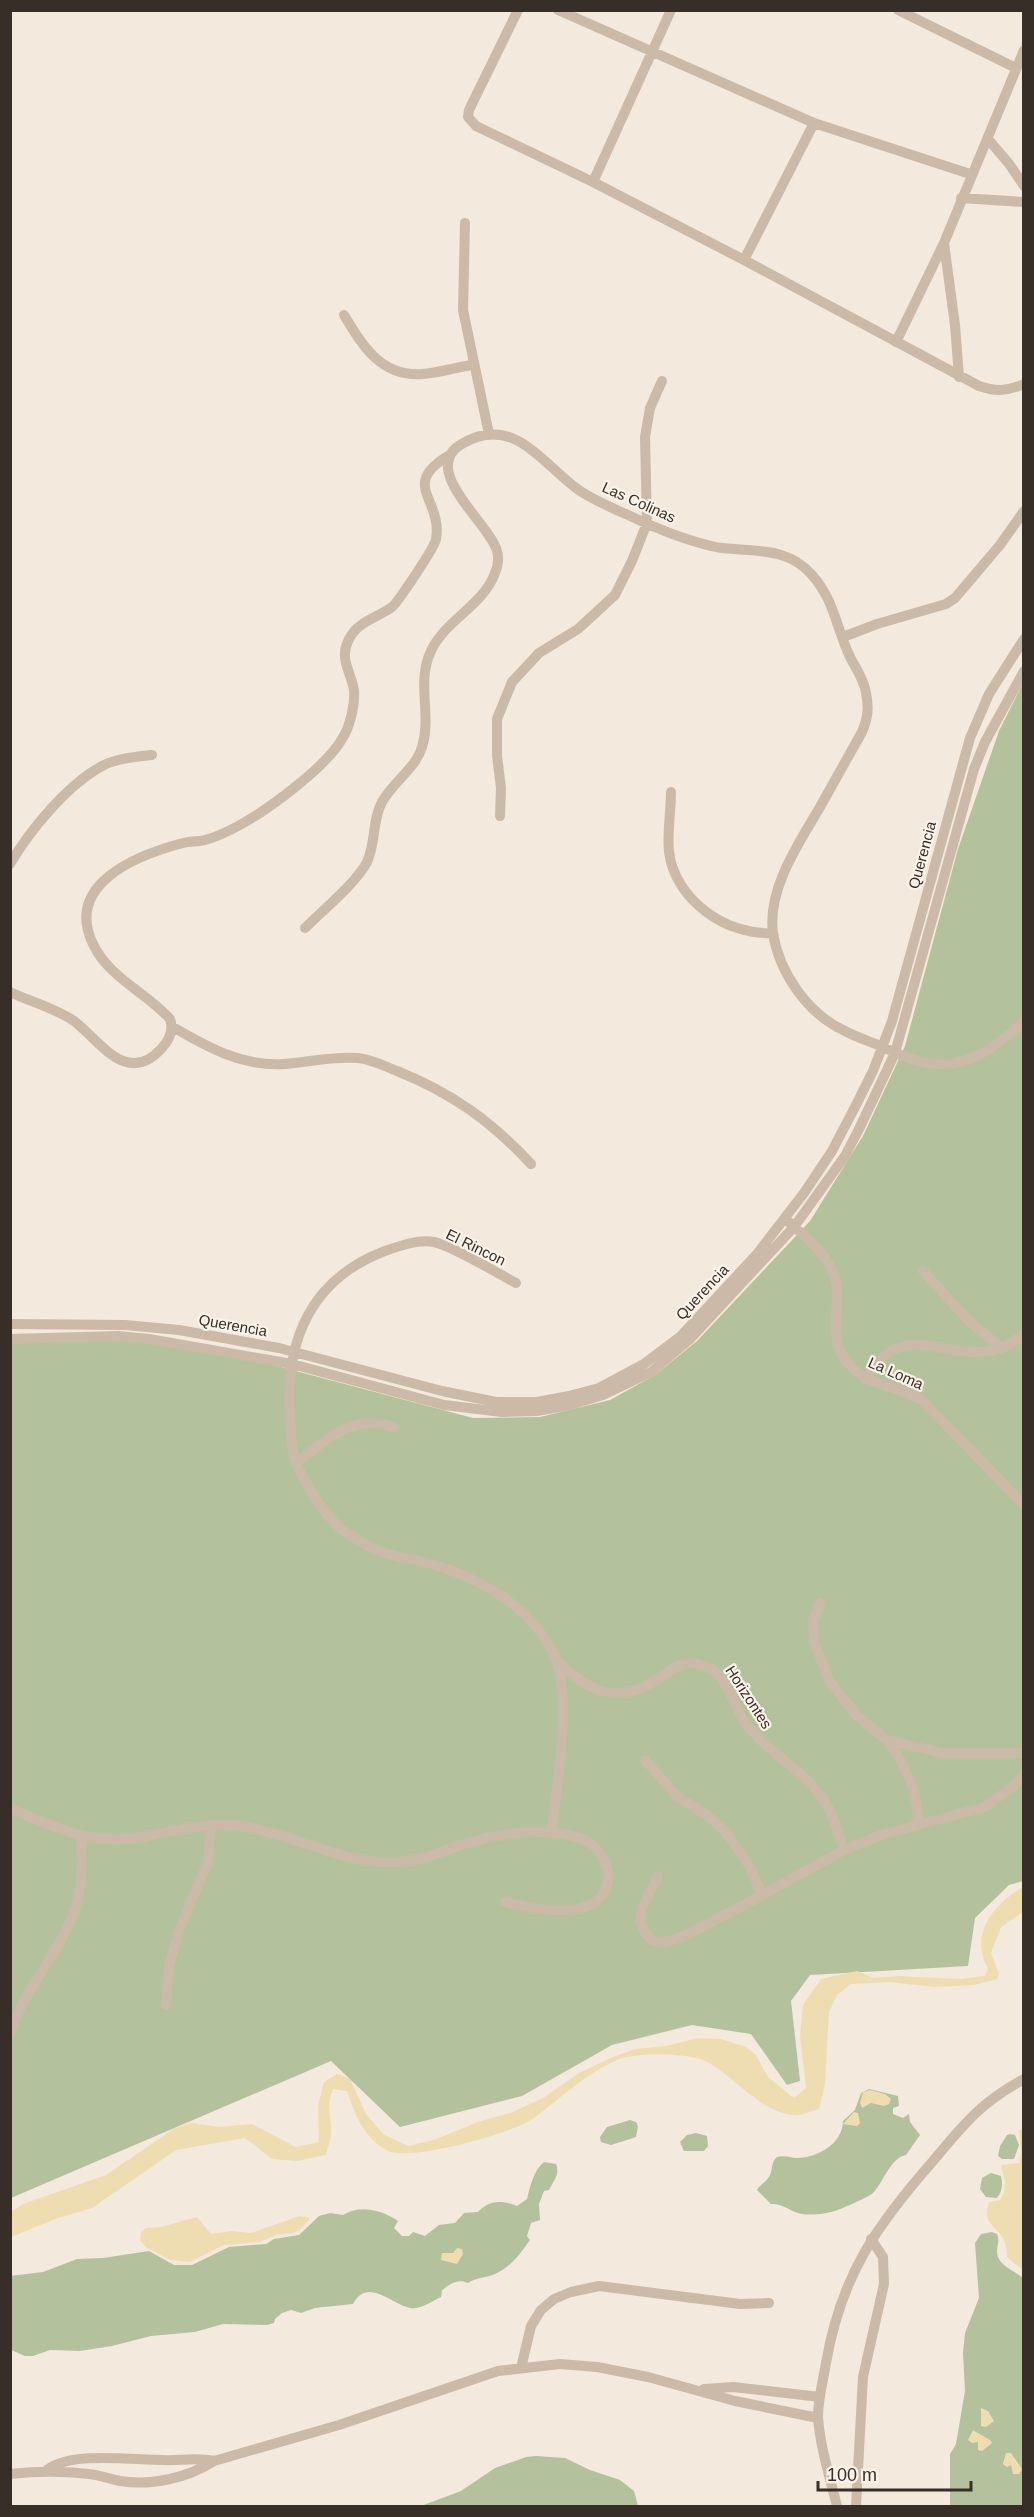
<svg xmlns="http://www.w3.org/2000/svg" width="1034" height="2517" font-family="Helvetica,sans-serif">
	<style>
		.green { fill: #b3c29c }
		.sand { fill: #efddb2 }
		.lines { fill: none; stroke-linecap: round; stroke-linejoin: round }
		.street { stroke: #cbbaa8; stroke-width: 10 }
		.labels { text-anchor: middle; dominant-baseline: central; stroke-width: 4.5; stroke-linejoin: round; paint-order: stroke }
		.street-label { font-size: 15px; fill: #382e28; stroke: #faf3e9 }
	</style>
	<rect width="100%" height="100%" fill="#f3e9dc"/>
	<path class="green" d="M 1023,683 L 1023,1881 L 1009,1885 L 975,1918 L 968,1966 L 810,1975 L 791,2001 L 800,2081 L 787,2085 L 751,2034 L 692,2025 L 612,2045 L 522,2096 L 400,2127 L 331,2061 L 11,2198 L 10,1341 L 120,1339 L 258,1361 L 473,1418 L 540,1417 L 610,1400 L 655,1375 L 697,1341 L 810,1221 L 863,1136 L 905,1046 L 958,849 L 999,731 Z
		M 869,2089 L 898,2096 L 899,2106 L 893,2108 L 893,2114 L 903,2118 L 909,2114 L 910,2122 L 920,2135 L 906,2155 C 891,2157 883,2183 873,2193 C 869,2197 841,2209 835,2211 C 825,2214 808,2216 798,2213 C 789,2210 781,2203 771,2204 L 757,2190 C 760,2184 767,2182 770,2175 C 773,2168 771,2162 777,2157 C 784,2155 790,2158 797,2158 C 818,2158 843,2143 843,2121 L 855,2110 L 861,2093 Z
		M 630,2120 L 636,2122 L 638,2126 L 636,2137 L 611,2145 L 601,2142 L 600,2137 L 607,2127 Z
		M 696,2133 L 707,2136 L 708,2146 L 704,2151 L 684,2151 L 680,2142 L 687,2135 Z
		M 1011,2134 L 1015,2135 L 1019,2145 L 1014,2159 L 1002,2159 L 998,2156 L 1000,2146 L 1007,2135 Z
		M 544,2162 L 556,2164 C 560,2175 554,2180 549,2190 L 544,2191 L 539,2204 L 540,2220 L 531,2223 L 527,2236 L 530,2240 C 520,2254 511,2267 495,2274 C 486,2278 477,2277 468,2283 C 458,2278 450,2284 442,2290 L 441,2297 C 432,2301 420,2310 410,2308 C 390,2303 367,2277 353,2304 L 315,2308 L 301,2313 L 291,2310 L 282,2313 L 275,2319 L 274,2323 L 267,2325 L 223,2324 L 195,2332 L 151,2336 L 112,2346 L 80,2351 L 50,2350 L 33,2356 L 25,2356 L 11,2350 L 10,2276 L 43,2272 L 77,2259 L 103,2258 L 149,2251 L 174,2265 L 192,2265 L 229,2247 L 266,2244 L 274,2239 L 299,2235 L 319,2216 L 330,2213 L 343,2215 C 360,2204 382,2210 398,2221 L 394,2228 L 402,2236 L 409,2236 L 413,2232 L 425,2236 L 439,2225 L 455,2223 L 464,2213 L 478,2212 C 489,2200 502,2200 517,2206 L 527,2199 C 530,2186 534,2170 544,2162 Z
		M 991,2173 L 1001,2176 C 1003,2184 1002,2192 997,2198 L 986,2197 L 980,2189 L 982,2178 Z
		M 992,2232 L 997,2234 C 1000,2241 997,2245 997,2252 C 998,2266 1014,2270 1023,2278 L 1023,2506 L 950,2506 L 950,2454 L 956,2444 L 965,2391 L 963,2353 L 965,2333 L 979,2298 L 975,2243 L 981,2234 Z
		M 536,2456 L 565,2458 L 590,2470 L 620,2480 L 634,2491 L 638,2506 L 421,2506 L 461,2491 L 495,2468 L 526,2457 Z"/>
	<path class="sand" d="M 1023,1887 L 1023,1912 L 1001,1927 L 991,1953 L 999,1974 L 997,1979 L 974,1985 L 935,1987 L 888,1982 L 851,1984 L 837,1995 L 829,2012 L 825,2084 L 819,2109 C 812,2111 800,2116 793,2115 C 761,2112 735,2078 709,2063 C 691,2052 639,2052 620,2059 C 587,2072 561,2098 534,2118 C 514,2133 407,2163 386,2150 C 363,2136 355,2115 347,2091 L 333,2089 C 325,2108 332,2118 331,2136 C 330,2142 327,2149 326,2155 L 297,2161 L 272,2159 L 245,2138 L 176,2150 L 92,2208 L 58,2218 L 11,2237 L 11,2212 L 23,2204 L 106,2175 L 175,2128 L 191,2123 L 219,2127 L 252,2124 L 296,2147 L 319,2142 L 318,2106 L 324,2082 L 337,2074 L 350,2079 L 366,2114 L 383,2134 L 408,2146 L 434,2140 L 478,2122 L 513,2112 L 543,2098 L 579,2073 L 613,2057 L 635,2049 L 666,2046 L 698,2038 L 721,2039 L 746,2047 L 756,2055 L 768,2077 L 794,2098 L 806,2088 L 800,2036 L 803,2005 L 821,1979 L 857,1971 L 873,1978 L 898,1976 L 961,1979 L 985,1976 L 988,1969 C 969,1935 993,1904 1023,1887 Z
		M 870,2090 L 885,2094 L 891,2099 L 889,2104 L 884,2106 L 871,2103 L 862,2108 L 860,2103 L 863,2092 Z
		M 854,2112 L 858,2113 L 860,2123 L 857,2126 L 843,2124 Z
		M 1023,2129 L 1024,2129 L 1023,2270 L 1007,2257 C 1008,2224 979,2231 989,2202 L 1000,2200 C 1009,2187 1004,2179 1001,2165 L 1019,2163 L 1021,2152 L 1019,2130 Z
		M 299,2216 L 310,2218 L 301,2229 L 294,2233 L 276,2235 L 260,2242 L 224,2245 L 190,2262 L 171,2260 L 146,2247 L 140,2240 L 141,2232 L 146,2228 L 161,2227 L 197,2217 L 211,2234 L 232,2231 L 251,2233 Z
		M 457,2248 L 462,2249 L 463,2254 L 457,2264 L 441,2260 L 442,2253 L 453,2253 Z
		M 981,2408 L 988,2411 L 994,2421 L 986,2427 L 981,2426 Z
		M 973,2430 L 990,2440 L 992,2443 L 982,2451 L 978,2450 L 978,2442 L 972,2443 L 968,2440 Z
		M 1006,2453 L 1011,2453 L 1022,2469 L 1019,2474 L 1013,2474 L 1011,2465 L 1007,2467 L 1003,2464 Z"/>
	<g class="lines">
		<path class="street" d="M 518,10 L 469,110 L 468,117 L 476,126 L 593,182 L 744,260 L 979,386 C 996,392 1007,391 1024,384
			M 558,10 L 814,123 L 970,174
			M 898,10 L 1016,68
			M 988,139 L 1010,165 L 1024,186
			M 593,182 L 671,10
			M 961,198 L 1024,202
			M 465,223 L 463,310 L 489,434
			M 944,243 L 955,325 L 959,377
			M 744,260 L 814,123
			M 344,315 C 362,345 381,377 422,374 C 439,373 456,367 473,365
			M 896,342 L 944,243 L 1024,50
			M 843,637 L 877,624 L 946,604 L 955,598 L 1000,545 L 1024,511
			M 671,792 C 671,811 667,833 669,852 C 675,900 727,936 773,933
			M 500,816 L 501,788 L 497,756 L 497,719 L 512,682 L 539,653 L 578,629 L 615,595 L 632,561 L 647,523 L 645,437 L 650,408 L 662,381
			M 10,864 C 30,830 67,785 102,766 C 118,758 136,757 152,755
			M 305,928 C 322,911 357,882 367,862 C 376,843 372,820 382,802 C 393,782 416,768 422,747 C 432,715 416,682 431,651 C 445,620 483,606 495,573 C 498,566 499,558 497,551 C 490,524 420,471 460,445 C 511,413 539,460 576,488 C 589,498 606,505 621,512 C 644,522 666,533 690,540 C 700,543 712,547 723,548 C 756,552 788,547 812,575 C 835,601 836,628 850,657 C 856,669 864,679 866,693 C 869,708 868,718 862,732 C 848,757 834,782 820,807 C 799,843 767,889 773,933 C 779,972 807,1013 843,1030 C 856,1037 871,1042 885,1048 C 907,1058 929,1068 955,1063 C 982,1058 1004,1040 1024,1021
			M 10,992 C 31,1002 55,1008 74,1021 C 100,1041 127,1087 162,1048 C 170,1039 174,1030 170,1019 C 146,992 109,978 93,944 C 64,884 137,855 183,843 C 190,841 198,842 205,840 C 216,837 229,831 238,826 C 268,810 326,767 342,739 C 350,727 355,705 354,691 C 352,672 338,660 349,639 C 358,621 377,618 392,607 C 398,602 435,547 436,539 C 443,498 398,485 451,454
			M 173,1027 C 207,1047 243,1067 284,1064 C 308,1062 333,1056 358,1058 C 371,1059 384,1066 397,1071 C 452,1093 491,1121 531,1164
			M 789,1222 C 805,1237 823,1250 832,1270 C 846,1300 824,1334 847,1362 C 867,1388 899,1384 923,1401 L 1024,1505
			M 923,1271 L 972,1324 L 1002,1348
			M 516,1283 C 497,1273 453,1246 434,1242 C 419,1239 399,1246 385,1251 C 311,1279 285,1340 290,1415 C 291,1431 291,1451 297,1465 C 307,1486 321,1510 338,1526 C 346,1534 374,1550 385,1553 C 396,1557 409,1558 421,1561 C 474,1575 534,1605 556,1660 C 571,1698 557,1791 551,1832
			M 10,1324 L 125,1325 L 179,1330 L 279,1348 L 442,1391 L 496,1402 L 537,1402 L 569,1396 L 599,1388 L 644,1364 L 681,1336 L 757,1254 L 804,1193 L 832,1151 L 855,1107 L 873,1071 L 892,1021 L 970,738 L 989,694 L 1024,639
			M 10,1339 L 118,1336 L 149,1339 L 292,1364 L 444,1405 L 502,1412 L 537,1411 L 570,1405 L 603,1395 L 651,1372 L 689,1340 L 794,1227 L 845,1156 L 859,1129 L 895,1053 L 974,769 L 985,742 L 1024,671
			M 865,1379 C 902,1318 938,1359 991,1351 C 1004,1349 1014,1342 1024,1334
			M 296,1462 C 330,1439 350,1413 394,1427
			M 820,1603 L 813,1621 L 814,1641 L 829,1681 L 858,1717 L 887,1740 L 943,1753 L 1024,1753
			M 557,1660 C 586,1691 618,1706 658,1679 C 672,1670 680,1660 698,1664 C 728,1669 730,1701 745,1722 C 766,1753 802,1768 823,1799 C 833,1813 838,1833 844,1850
			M 887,1740 C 907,1767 917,1792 919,1825
			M 645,1760 L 678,1797 L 708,1816 L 725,1831 L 750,1867 L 762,1895
			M 10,1808 C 54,1827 88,1845 136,1838 C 168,1833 199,1823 231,1825 C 290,1830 347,1870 407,1861 C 427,1859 445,1850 464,1844 C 501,1833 542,1826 580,1838 C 598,1844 612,1866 607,1885 C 597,1923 533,1909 505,1902
			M 658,1876 L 642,1908 L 640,1921 L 645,1933 L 653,1941 L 666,1942 L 684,1936 L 744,1905 L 844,1850 L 884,1834 L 985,1807 L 1015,1785 L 1024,1774
			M 166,2005 L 169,1966 L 179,1930 L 208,1862 L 211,1826
			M 10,2034 C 25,1985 64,1950 77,1902 C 83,1881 82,1859 81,1837
			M 521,2368 L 531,2326 L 541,2310 L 554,2299 L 571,2292 L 599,2286 L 740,2304 L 769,2303
			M 704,2389 L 733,2387 L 820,2397
			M 47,2470 C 71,2451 132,2460 162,2460 C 180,2461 196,2457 214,2461
			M 10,2474 C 37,2471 63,2471 89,2474 C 100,2475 110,2479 120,2481 C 151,2486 188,2478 214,2461 L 339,2425 L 498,2371 L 560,2364 L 597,2367 L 648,2377 L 735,2401 L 818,2418
			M 837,2506 C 830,2478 820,2447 818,2417 C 818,2399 823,2381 826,2363 C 841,2276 876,2226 933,2161 C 964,2124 980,2103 1024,2079
			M 856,2506 L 863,2377 L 884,2284 L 883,2257 L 871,2239"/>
	</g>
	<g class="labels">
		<g class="street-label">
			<text transform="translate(639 502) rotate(24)">Las Colinas</text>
			<text transform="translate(922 855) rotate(-75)">Querencia</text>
			<text transform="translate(476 1247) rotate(26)">El Rincon</text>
			<text transform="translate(702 1292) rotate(-47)">Querencia</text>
			<text transform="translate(233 1325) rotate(10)">Querencia</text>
			<text transform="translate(896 1373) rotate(24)">La Loma</text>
			<text transform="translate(749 1697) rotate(57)">Horizontes</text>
		</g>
	</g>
	<rect width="1034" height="2517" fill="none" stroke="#382e28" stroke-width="24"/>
	<path d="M818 2481v9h153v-9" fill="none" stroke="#382e28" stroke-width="3"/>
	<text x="827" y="2481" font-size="18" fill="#382e28" stroke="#faf3e9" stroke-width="4.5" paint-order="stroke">100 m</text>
</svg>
